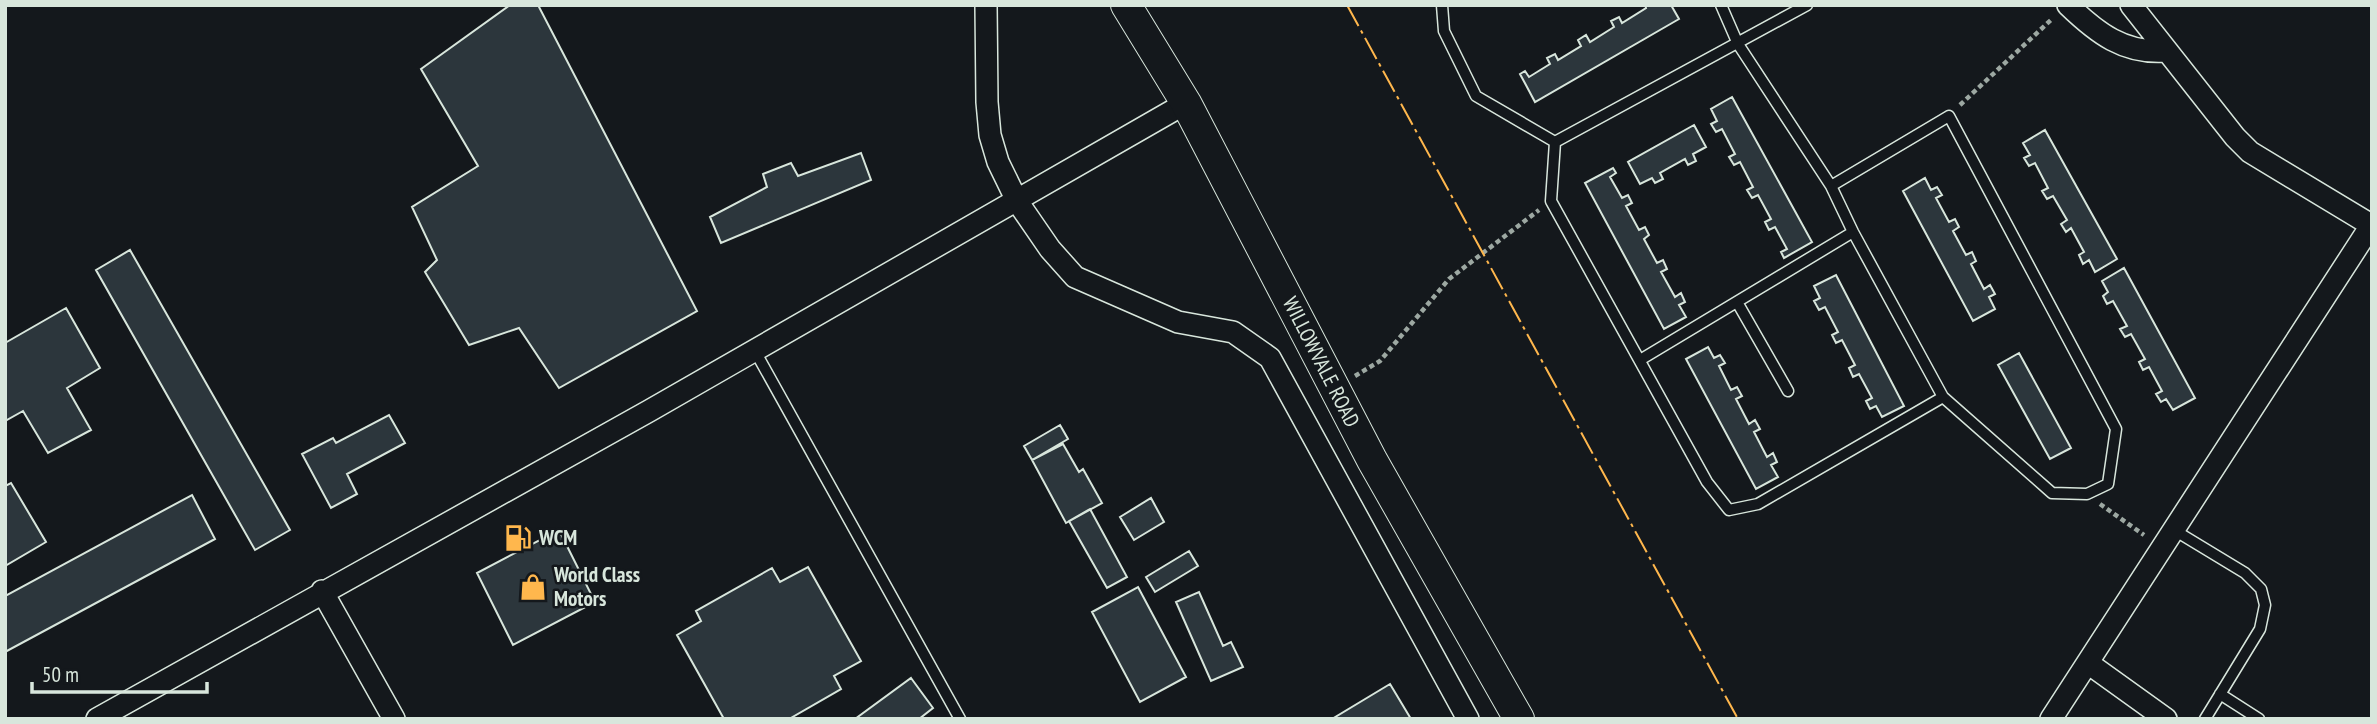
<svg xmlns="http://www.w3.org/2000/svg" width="2377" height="724" font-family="'PT Sans Narrow',sans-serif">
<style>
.building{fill:#2c363c;stroke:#d8e6dc;stroke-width:2}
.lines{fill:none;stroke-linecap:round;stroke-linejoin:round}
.service-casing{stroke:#d8e6dc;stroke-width:13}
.minor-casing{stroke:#d8e6dc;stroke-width:24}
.secondary-casing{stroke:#d8e6dc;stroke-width:32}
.path{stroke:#9da8a2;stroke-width:4.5;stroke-dasharray:5 3.5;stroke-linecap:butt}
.service{stroke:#14181c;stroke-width:10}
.minor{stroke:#14181c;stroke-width:21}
.secondary{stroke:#14181c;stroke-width:30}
.power{stroke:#ffb74d;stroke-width:2;stroke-dasharray:24 5 3.5 5;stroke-linecap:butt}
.labels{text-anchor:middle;stroke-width:5;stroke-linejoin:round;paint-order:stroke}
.street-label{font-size:21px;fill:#d8e6dc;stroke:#14181c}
.poi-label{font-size:21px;font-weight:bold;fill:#d8e6dc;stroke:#14181c;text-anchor:start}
</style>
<rect width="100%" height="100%" fill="#14181c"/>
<!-- building -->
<path class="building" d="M510,5H538L697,311L559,388L519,328L469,345L425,272L437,260L412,207L478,166L421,69Z
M1645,5H1671L1679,19L1535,102L1520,74L1525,71L1529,77L1550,64L1547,58L1555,54L1558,60L1581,46L1578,40L1586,35L1590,42L1614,27L1611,21L1619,17L1622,23L1646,8Z
M1732,97L1812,242L1784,258L1781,252L1787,249L1775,227L1769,230L1765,222L1771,219L1758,195L1752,198L1747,190L1753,187L1740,162L1734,165L1729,157L1735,154L1722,129L1716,132L1711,124L1717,121L1711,109Z
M1694,125L1706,147L1693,154L1696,161L1688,165L1685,159L1660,173L1663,179L1655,183L1652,178L1640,184L1628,162Z
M2045,130L2117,259L2095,272L2089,260L2083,264L2079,255L2084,252L2071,228L2066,232L2061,224L2067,220L2053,196L2047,199L2042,191L2048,188L2035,163L2029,166L2024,158L2030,155L2023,143Z
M861,153L871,180L721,243L710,217L767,187L763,174L791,163L798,176Z
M1613,168L1616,173L1610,177L1622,198L1628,195L1632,203L1626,206L1639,230L1645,227L1649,235L1644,239L1657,263L1663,260L1667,269L1661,272L1675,297L1681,293L1685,302L1679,305L1686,317L1664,329L1585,183Z
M1925,178L1931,190L1937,187L1942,195L1936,198L1949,222L1955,219L1959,227L1953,231L1966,255L1972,252L1976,261L1971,264L1984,289L1990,285L1995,294L1989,297L1995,309L1973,321L1903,191Z
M130,250L290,530L255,550L96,270Z
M2124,268L2195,398L2173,410L2166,399L2161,402L2156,394L2162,391L2149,367L2143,370L2139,362L2145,359L2131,334L2125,337L2120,329L2127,326L2113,301L2107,304L2103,296L2108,292L2102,281Z
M1836,275L1904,406L1882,417L1876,406L1870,409L1866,401L1872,398L1859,374L1853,377L1849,368L1855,365L1842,340L1836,343L1832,335L1838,332L1825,307L1819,310L1814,301L1820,298L1814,286Z
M66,308L100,368L67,388L91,430L48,453L23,411L5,421V343Z
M1708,347L1714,358L1720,355L1725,363L1719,366L1731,390L1737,387L1742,396L1736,399L1749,424L1755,420L1760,429L1754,432L1767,457L1773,453L1777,462L1771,465L1778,477L1756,489L1686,359Z
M2019,353L2071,448L2050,459L1998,365Z
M389,415L405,443L347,474L357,494L331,508L302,454L333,438L336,443Z
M1060,425L1068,439L1032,460L1024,446Z
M1063,444L1079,472L1083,469L1102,503L1066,523L1032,460Z
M11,483L46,542L5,566V486Z
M192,495L215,539L5,652V596Z
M1151,498L1164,522L1134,540L1120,517Z
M1090,509L1127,577L1107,588L1069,521Z
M559,530L595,602L513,645L477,573Z
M1189,551L1198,566L1155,592L1146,577Z
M808,567L861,661L834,676L841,689L789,719H724L677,635L701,621L696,611L772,568L780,582Z
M1138,587L1186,677L1140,702L1092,612Z
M1199,592L1223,646L1231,642L1243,667L1211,681L1176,602Z
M911,678L933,708L919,719H855Z
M1390,684L1411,719H1332Z"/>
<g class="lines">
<defs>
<path id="service" d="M1442,5L1444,31L1476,96L1555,142
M1721,5L1738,44L1831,186L1853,232L1943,397L2052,493L2087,494L2108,484L2116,429L1949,116L1831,186
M1807,5L1555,142L1551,201L1707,482L1729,510L1758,504L1943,397
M1737,302L1788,391
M755,351L960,719
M1640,360L1853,232
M2174,530L2245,573L2261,589L2265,605L2260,629L2205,719
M2220,694L2259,719"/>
<path id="minor" d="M986,5L987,102L990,135L998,162L1017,201L1050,249L1075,277L1178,322L1233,332L1270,358L1468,719
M2068,5C2097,33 2124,54 2166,51
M2131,5L2235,137L2250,152L2371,225
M322,591L394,719
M2088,663L2166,719
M97,719L649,411L1186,103
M2051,719L2372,224"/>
<path id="secondary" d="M1126,5L1186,103L1372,460L1519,719"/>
</defs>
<!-- service casing -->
<use href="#service" class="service-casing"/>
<!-- minor casing -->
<use href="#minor" class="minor-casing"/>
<!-- secondary casing -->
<use href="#secondary" class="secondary-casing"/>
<!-- path -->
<path class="path" d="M1960,105L2053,18
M1355,376L1380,361L1449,279L1539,210
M2100,504L2144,535"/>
<!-- service -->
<use href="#service" class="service"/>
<!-- minor -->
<use href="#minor" class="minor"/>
<!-- secondary -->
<use href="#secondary" class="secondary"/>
<!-- power -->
<path class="power" d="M1347,5L1738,719"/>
</g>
<!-- icons -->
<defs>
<symbol id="fuel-bare" viewBox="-9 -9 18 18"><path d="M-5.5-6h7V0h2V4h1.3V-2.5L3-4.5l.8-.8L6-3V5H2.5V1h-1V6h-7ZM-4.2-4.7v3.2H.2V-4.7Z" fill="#ffb74d" stroke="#14181c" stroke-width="2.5" paint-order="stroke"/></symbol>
<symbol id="shop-bare" viewBox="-9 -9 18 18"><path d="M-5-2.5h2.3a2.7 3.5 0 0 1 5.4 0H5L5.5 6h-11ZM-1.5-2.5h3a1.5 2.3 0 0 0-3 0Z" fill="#ffb74d" stroke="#14181c" stroke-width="2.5" paint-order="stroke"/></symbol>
</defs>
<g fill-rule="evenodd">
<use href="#fuel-bare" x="499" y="519" width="38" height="38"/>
<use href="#shop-bare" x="514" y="568" width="38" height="38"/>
</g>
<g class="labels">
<!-- street labels -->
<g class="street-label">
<text transform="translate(1321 362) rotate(63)" y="7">WILLOWVALE ROAD</text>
</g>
<!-- poi labels -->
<g class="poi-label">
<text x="539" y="545">WCM</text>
<text x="554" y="582">World Class<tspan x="554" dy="24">Motors</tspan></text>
</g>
</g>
<!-- border -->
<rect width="2377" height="724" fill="none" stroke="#d8e6dc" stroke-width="14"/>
<!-- scale -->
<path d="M32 682v10h175v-10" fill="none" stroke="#d8e6dc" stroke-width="3.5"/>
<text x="42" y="682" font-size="21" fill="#d8e6dc" stroke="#14181c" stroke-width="5" paint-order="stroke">50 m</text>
</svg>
